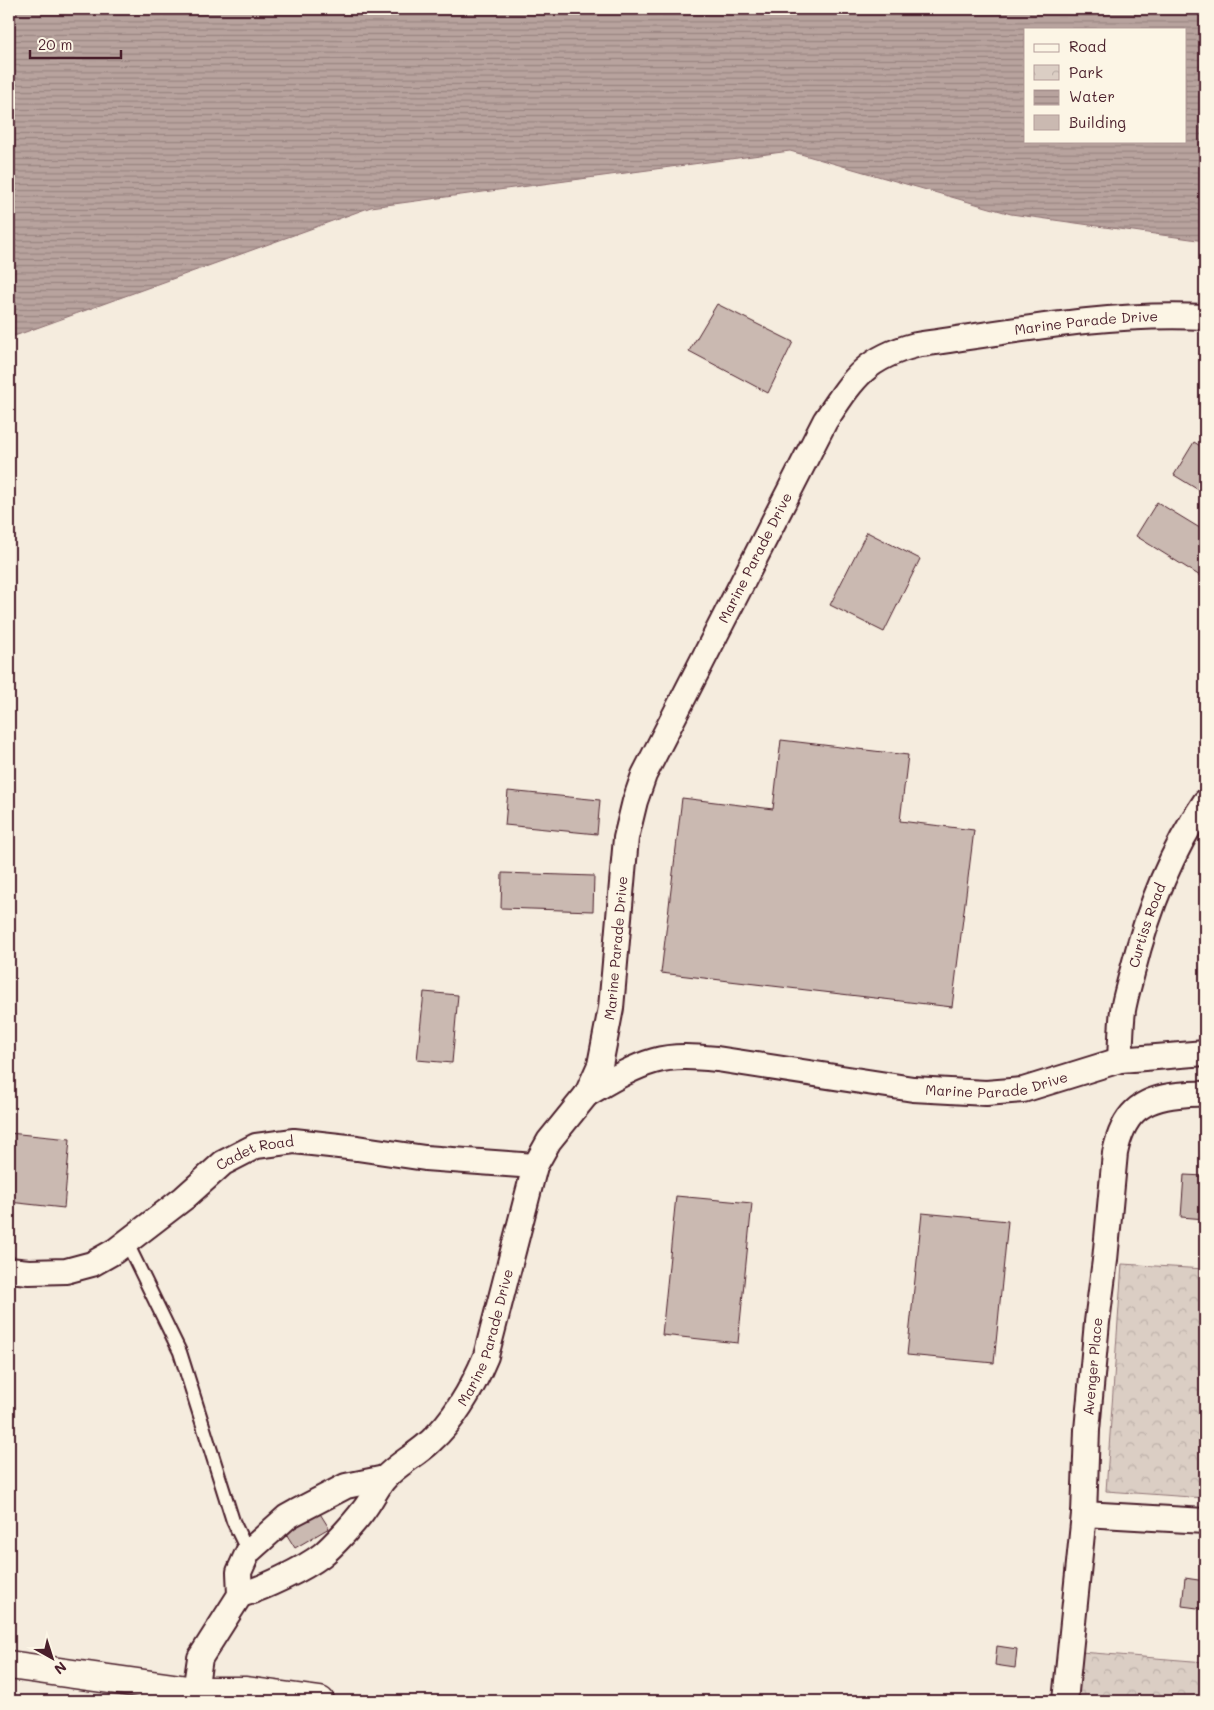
<svg xmlns="http://www.w3.org/2000/svg" width="1214" height="1710" font-family="Mali,sans-serif">
<style>
.park{fill:url(#park-crowns);stroke:#927678}
.water{fill:url(#water-rules);stroke:#8c6e70;fill-rule:evenodd}
.building{fill:#cab9b1;stroke:#4a1f2b}
.lines{fill:none;stroke-linecap:round;stroke-linejoin:round}
.lane-casing{stroke:#4a1f2b;stroke-width:16}
.street-casing{stroke:#4a1f2b;stroke-width:28}
.secondary-casing{stroke:#4a1f2b;stroke-width:31}
.lane{stroke:#fcf5e5;stroke-width:12}
.street{stroke:#fcf5e5;stroke-width:24}
.secondary{stroke:#fcf5e5;stroke-width:28}
.labels{text-anchor:middle;stroke-width:4.5;stroke-linejoin:round;paint-order:stroke}
.street-label{font-size:14px;fill:#4a1f2b;stroke:#fcf5e5}
</style>
<defs>
<pattern id="park-crowns" width="20" height="18" patternUnits="userSpaceOnUse" patternTransform="scale(1.25)"><rect width="20" height="18" fill="#dbcec4"/><path d="M2 6a3 3 0 1 1 6 0M12 15a3 3 0 1 1 6 0" fill="none" stroke="#bdb0a9"/></pattern>
<pattern id="water-rules" width="6" height="5" patternUnits="userSpaceOnUse" patternTransform="scale(1.25)"><rect width="6" height="5" fill="#b8a39e"/><path d="M0 2.5h6" fill="none" stroke="#988481"/></pattern>
</defs>
<rect width="100%" height="100%" fill="#f5ecde"/>
<filter id="ink" filterUnits="userSpaceOnUse"><feTurbulence type="fractalNoise" baseFrequency=".02" numOctaves="2"/><feDisplacementMap in="SourceGraphic" scale="10" xChannelSelector="R" yChannelSelector="G"/><feConvolveMatrix kernelMatrix="1 2 1 2 8 2 1 2 1" color-interpolation-filters="sRGB"/></filter>
<g filter="url(#ink)">
<!-- park -->
<path class="park" d="M1122,1264L1205,1269V1498L1106,1491Z
M1081,1652L1205,1662V1701H1076Z"/>
<!-- water -->
<path class="water" d="M9,9H1205V241L1011,214L790,151L371,207L9,338ZM1025,29H1185V141H1025Z"/>
<!-- building -->
<path class="building" d="M717,304L793,342L768,393L689,351Z
M1194,442L1205,449V494L1174,475Z
M1157,502L1203,530L1205,527V579L1136,536Z
M867,532L920,559L884,632L830,605Z
M781,740L908,755L900,821L974,830L952,1007L661,973L682,798L773,809Z
M508,791L600,800L597,834L505,825Z
M502,873L594,876L593,911L501,908Z
M424,992L458,995L452,1063L417,1060Z
M9,1133L70,1139L64,1208L9,1202Z
M1184,1175L1205,1176V1219L1181,1217Z
M676,1196L752,1203L738,1343L662,1335Z
M922,1213L1008,1221L994,1363L907,1355Z
M319,1512L329,1528L295,1548L285,1532Z
M1185,1578L1205,1581V1609L1182,1606Z
M997,1646L1017,1649L1015,1668L995,1665Z"/>
<g class="lines">
<defs>
<path id="lane" d="M126,1241L180,1352L233,1521L248,1552"/>
<g id="street">
<path id="s1" d="M1120,1060C1121,1043 1121,1026 1123,1010C1125,998 1129,985 1132,973C1147,913 1170,853 1205,802"/>
<path id="s2" d="M587,1094C608,1082 630,1068 654,1061C674,1055 696,1057 717,1059L913,1089L986,1093L1023,1090L1120,1060L1205,1053"/>
<path id="s3" d="M9,1270L29,1272L66,1271L92,1264L115,1251L184,1198L223,1163L256,1146L294,1141L357,1148L425,1158L535,1166"/>
<path d="M1084,1514L1205,1521"/>
<path id="s4" d="M240,1595C262,1589 304,1569 322,1555C333,1546 354,1523 363,1511C371,1501 376,1489 384,1479C397,1464 417,1455 431,1441C456,1418 473,1387 486,1356L535,1166L549,1141L587,1094L600,1065L611,1008L626,838L635,801L644,775L825,421C853,379 865,358 916,345C1012,331 1108,312 1205,317"/>
<path d="M195,1691L200,1658L240,1595L239,1572L248,1552L287,1517L296,1512L346,1486L385,1478"/>
<path id="s5" d="M1065,1701L1084,1514L1087,1430L1097,1322L1105,1260L1115,1153C1123,1115 1139,1099 1178,1095C1187,1094 1196,1093 1205,1094"/>
</g>
<path id="secondary" d="M9,1665L195,1691H246L320,1701"/>
</defs>
<!-- lane casing -->
<use href="#lane" class="lane-casing"/>
<!-- street casing -->
<use href="#street" class="street-casing"/>
<!-- secondary casing -->
<use href="#secondary" class="secondary-casing"/>
<!-- lane -->
<use href="#lane" class="lane"/>
<!-- street -->
<use href="#street" class="street"/>
<!-- secondary -->
<use href="#secondary" class="secondary"/>
</g>
</g>
<g class="labels">
<!-- street labels -->
<g class="street-label">
<text dy="5" stroke="none"><textPath href="#s4" startOffset="1656">Marine Parade Drive</textPath></text>
<text dy="5" stroke="none"><textPath href="#s4" startOffset="1208">Marine Parade Drive</textPath></text>
<text dy="5" stroke="none"><textPath href="#s1" startOffset="138">Curtiss Road</textPath></text>
<text dy="5" stroke="none"><textPath href="#s4" startOffset="788">Marine Parade Drive</textPath></text>
<text dy="5" stroke="none"><textPath href="#s2" startOffset="421">Marine Parade Drive</textPath></text>
<text dy="5" stroke="none"><textPath href="#s3" startOffset="284">Cadet Road</textPath></text>
<text dy="5" stroke="none"><textPath href="#s4" startOffset="370">Marine Parade Drive</textPath></text>
<text dy="5" stroke="none"><textPath href="#s5" startOffset="336">Avenger Place</textPath></text>
</g>
</g>
<!-- margin -->
<rect width="1214" height="1710" fill="none" stroke="#fcf5e5" stroke-width="30"/>
<rect x="15" y="15" width="1184" height="1680" fill="none" stroke="#4a1f2b" stroke-width="2" filter="url(#ink)"/>
<!-- legend -->
<rect x="1024" y="28" width="162" height="115" fill="#fcf5e5" stroke="#b59f9b"/>
<rect x="1034" y="44" width="25" height="8" fill="#fcf5e5" stroke="#b59f9b"/>
<text x="1069" y="52" font-size="15" fill="#4a1f2b">Road</text>
<rect x="1034" y="65" width="25" height="15" fill="url(#park-crowns)" stroke="#b59f9b"/>
<text x="1069" y="78" font-size="15" fill="#4a1f2b">Park</text>
<rect x="1034" y="90" width="25" height="15" fill="url(#water-rules)" stroke="#b59f9b"/>
<text x="1069" y="102" font-size="15" fill="#4a1f2b">Water</text>
<rect x="1034" y="115" width="25" height="15" fill="#cab9b1" stroke="#b59f9b"/>
<text x="1069" y="128" font-size="15" fill="#4a1f2b">Building</text>
<!-- north arrow -->
<g transform="translate(52 1658) rotate(141)" stroke="#fcf5e5" stroke-width="4" paint-order="stroke">
<path d="M0-4L9 19L0 12L-9 19Z" fill="#4a1f2b"/>
<text y="-8" font-size="14" font-weight="bold" text-anchor="middle" fill="#4a1f2b">N</text>
</g>
<!-- scale -->
<path d="M30 50v8h91v-8" fill="none" stroke="#4a1f2b" stroke-width="2.5"/>
<text x="38" y="50" font-size="15" fill="#4a1f2b" stroke="#fcf5e5" stroke-width="4" paint-order="stroke">20 m</text>
</svg>
